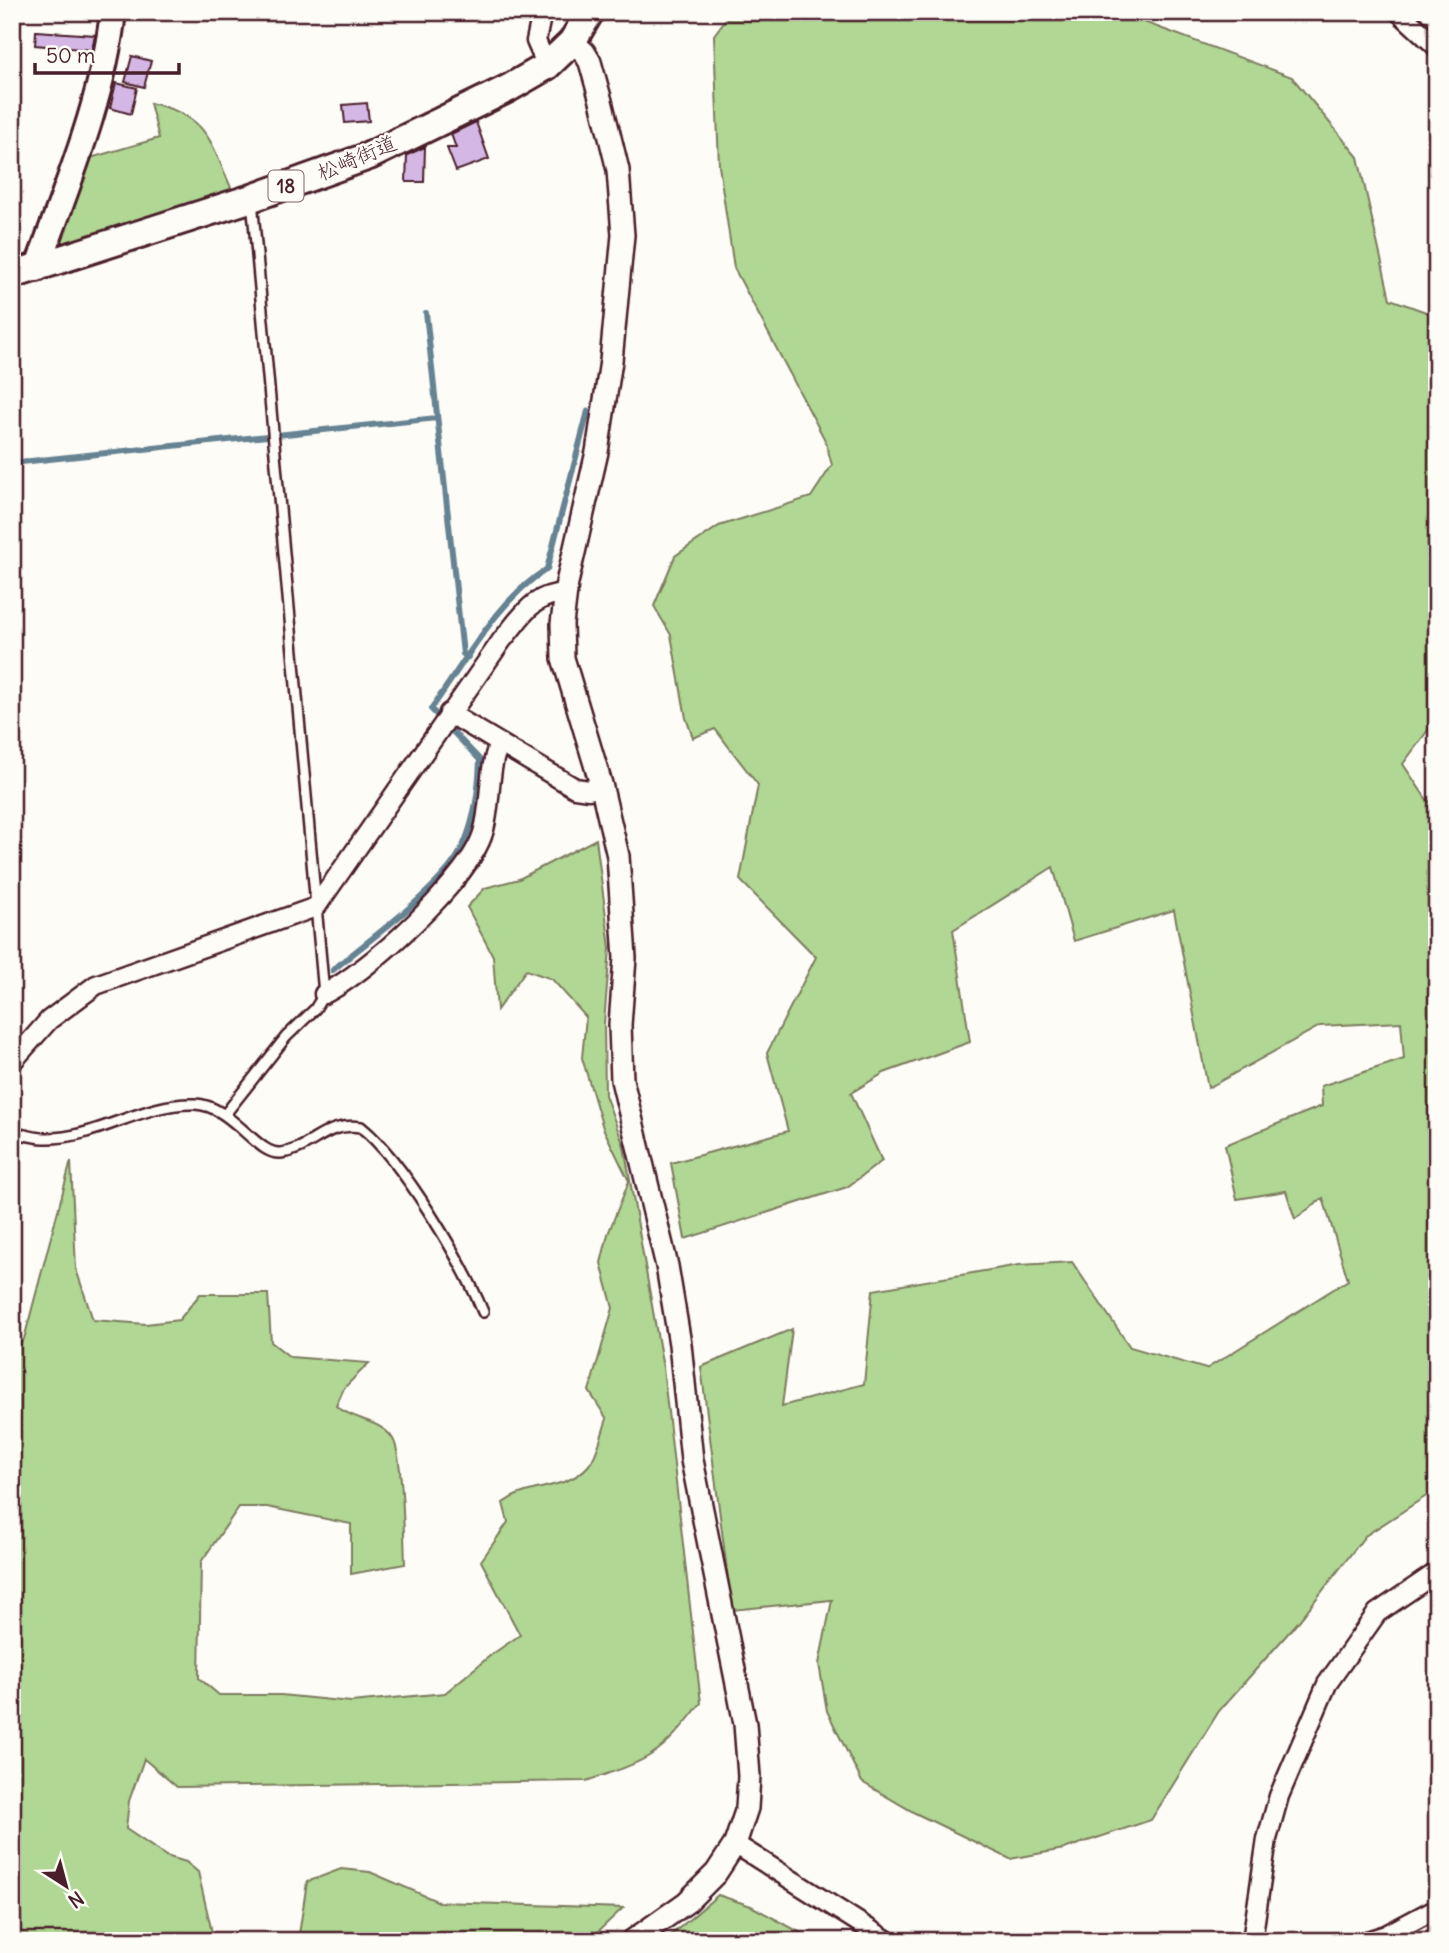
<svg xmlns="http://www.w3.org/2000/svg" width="1449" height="1953" font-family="Delius,'Klee One',sans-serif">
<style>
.green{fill:#b0d793;stroke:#7d7b5f;stroke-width:2}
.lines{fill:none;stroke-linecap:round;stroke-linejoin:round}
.stream{stroke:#668393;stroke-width:6}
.building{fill:#d4b7e4;stroke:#4a1f2b;stroke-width:2}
.service-casing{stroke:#4a1f2b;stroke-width:14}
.minor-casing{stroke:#4a1f2b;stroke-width:23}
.tertiary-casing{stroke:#4a1f2b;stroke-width:26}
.secondary-casing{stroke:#4a1f2b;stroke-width:30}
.primary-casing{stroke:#4a1f2b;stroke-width:32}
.service{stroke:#fdfcf7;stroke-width:9}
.minor{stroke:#fdfcf7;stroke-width:18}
.tertiary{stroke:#fdfcf7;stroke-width:21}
.secondary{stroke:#fdfcf7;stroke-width:24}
.primary{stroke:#fdfcf7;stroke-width:26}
.labels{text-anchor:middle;stroke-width:5;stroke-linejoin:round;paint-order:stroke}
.shield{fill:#fdfcf7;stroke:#806168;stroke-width:2}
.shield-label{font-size:19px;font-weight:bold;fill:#4a1f2b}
.street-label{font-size:21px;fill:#4a1f2b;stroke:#fdfcf7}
</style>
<rect width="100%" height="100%" fill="#fdfcf7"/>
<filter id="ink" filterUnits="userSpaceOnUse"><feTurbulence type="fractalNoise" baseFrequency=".0143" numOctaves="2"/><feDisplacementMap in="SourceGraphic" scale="14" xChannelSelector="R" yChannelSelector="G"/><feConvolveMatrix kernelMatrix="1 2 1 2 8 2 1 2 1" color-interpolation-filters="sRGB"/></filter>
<g filter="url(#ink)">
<!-- green -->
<path class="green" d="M731,12H1117L1292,77L1358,157L1390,299L1437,316V718L1403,764L1427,800L1437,807V1489L1365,1536L1299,1621L1219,1711L1151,1820L1064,1849L1010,1859L915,1813L862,1782L827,1711L819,1664L832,1600L732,1610L701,1367L792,1329L782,1406L864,1384L873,1290L1019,1265L1072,1262L1130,1347L1206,1369L1348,1280L1323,1198L1295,1219L1286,1191L1237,1199L1225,1145L1322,1106L1321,1086L1404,1059L1401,1022L1320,1026L1208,1088L1174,910L1074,941L1053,867L953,930L970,1042L884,1073L851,1093L882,1161L847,1187L685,1239L671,1163L788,1131L767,1053L816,957L740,880L758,785L715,729L693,738L686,718L671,635L654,606L675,556L719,526L811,497L832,465L825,440L734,268L719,166L714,35Z
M150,103C210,116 210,142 233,192L66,249L58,237L90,158L159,138Z
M596,839L610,948L604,1024L605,1095L624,1146L663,1368L701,1703C660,1756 650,1760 586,1781L177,1787L144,1759L129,1801L126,1829L166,1856L186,1862L198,1872L214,1941H12V1353L24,1339L71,1161L76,1269L93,1320L146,1324L179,1320L200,1294H268L271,1342L290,1357L369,1363L344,1388L336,1406C352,1420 382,1420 393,1439C403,1456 404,1539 405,1564L351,1574V1524L267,1507H239L201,1562L199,1678L219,1695H281L351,1702L445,1693L491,1655L520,1635L481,1561L508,1522L503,1503C529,1483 566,1492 589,1465C598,1454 602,1432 607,1419L589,1391L613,1308L601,1263L608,1234L629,1181L603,1128L582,1058L586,1017L552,979L526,970L497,1010L493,956L467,907L485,888L519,879Z
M341,1869L370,1872L439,1902L623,1908L588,1941H298L307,1882Z
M718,1895L751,1906L816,1941H664Z"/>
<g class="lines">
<!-- stream -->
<path class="stream" d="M426,313L463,654L468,657
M12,463L437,418
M333,970C366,942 439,890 459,854C474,827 479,791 480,760L431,709C465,662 498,599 547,569L588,411"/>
</g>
<!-- building -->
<path class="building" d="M36,31L95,35L92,50L35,45Z
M132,56L151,61L144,87L125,82Z
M116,83L137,88L131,114L110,108Z
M367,103L369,121L345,123L343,105Z
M476,122L489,159L456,171L447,148H456L451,134Z
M425,147L424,182H406L407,155Z"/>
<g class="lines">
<defs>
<path id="service" d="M226,1113L286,1037L315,1009L324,994L252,200
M12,1132C22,1134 34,1138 44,1138C96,1140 142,1102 195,1104C232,1105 257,1156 281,1153C311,1150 325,1121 361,1127C403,1161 462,1261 483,1312"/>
<path id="minor" d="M542,12L536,41L547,66
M1399,12L1437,47
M449,713L575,788L589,790L601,784
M324,994C368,972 469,880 483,833C492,805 487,771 499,744
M12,1062L49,1020L96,985L316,907L502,640C523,616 531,595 565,593
M735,1844L888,1941
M1252,1941L1267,1839L1279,1796L1327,1684L1377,1613L1437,1572
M1367,1941L1386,1935L1437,1908"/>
<path id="tertiary" d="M572,42L584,52L590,62L601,101L618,170L623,235L611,361L597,452L567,583L562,624L563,658L601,784L618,856L625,958L620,1025L622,1080L667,1266L680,1344L692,1460L745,1724L749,1776L747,1808L735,1844L716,1873L687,1902L632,1941"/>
<path id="secondary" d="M37,269C67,185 103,101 113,12"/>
<path id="primary" d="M12,275L252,198L369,156L509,88L547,66L572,42L590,12"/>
</defs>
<!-- service casing -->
<use href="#service" class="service-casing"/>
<!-- minor casing -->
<use href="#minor" class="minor-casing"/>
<!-- tertiary casing -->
<use href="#tertiary" class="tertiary-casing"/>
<!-- secondary casing -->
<use href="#secondary" class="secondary-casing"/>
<!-- primary casing -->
<use href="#primary" class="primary-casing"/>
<!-- service -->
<use href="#service" class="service"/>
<!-- minor -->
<use href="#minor" class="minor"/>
<!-- tertiary -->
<use href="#tertiary" class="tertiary"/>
<!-- secondary -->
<use href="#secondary" class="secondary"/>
<!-- primary -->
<use href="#primary" class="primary"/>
</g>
</g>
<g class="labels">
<!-- shield labels -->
<rect class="shield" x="268.5" y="170.5" width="35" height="31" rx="5"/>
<g class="shield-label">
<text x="286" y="193">18</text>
</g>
<!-- street labels -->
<g class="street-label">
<text transform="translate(357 158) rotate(-23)" y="7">松崎街道</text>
</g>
</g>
<!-- margin -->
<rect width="1449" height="1953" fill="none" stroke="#fdfcf7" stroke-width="42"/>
<rect x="21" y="21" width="1407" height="1911" fill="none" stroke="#4a1f2b" stroke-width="2.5" filter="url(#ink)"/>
<!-- north arrow -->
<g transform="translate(66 1886) rotate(144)" stroke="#fdfcf7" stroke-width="5" paint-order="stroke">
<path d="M0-5L12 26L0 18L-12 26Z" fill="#4a1f2b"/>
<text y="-10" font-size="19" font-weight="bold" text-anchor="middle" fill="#4a1f2b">N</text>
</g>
<!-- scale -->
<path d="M35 63v10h144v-10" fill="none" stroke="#4a1f2b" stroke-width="3.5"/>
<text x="46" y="63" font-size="21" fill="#4a1f2b" stroke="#fdfcf7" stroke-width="5" paint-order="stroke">50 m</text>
</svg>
